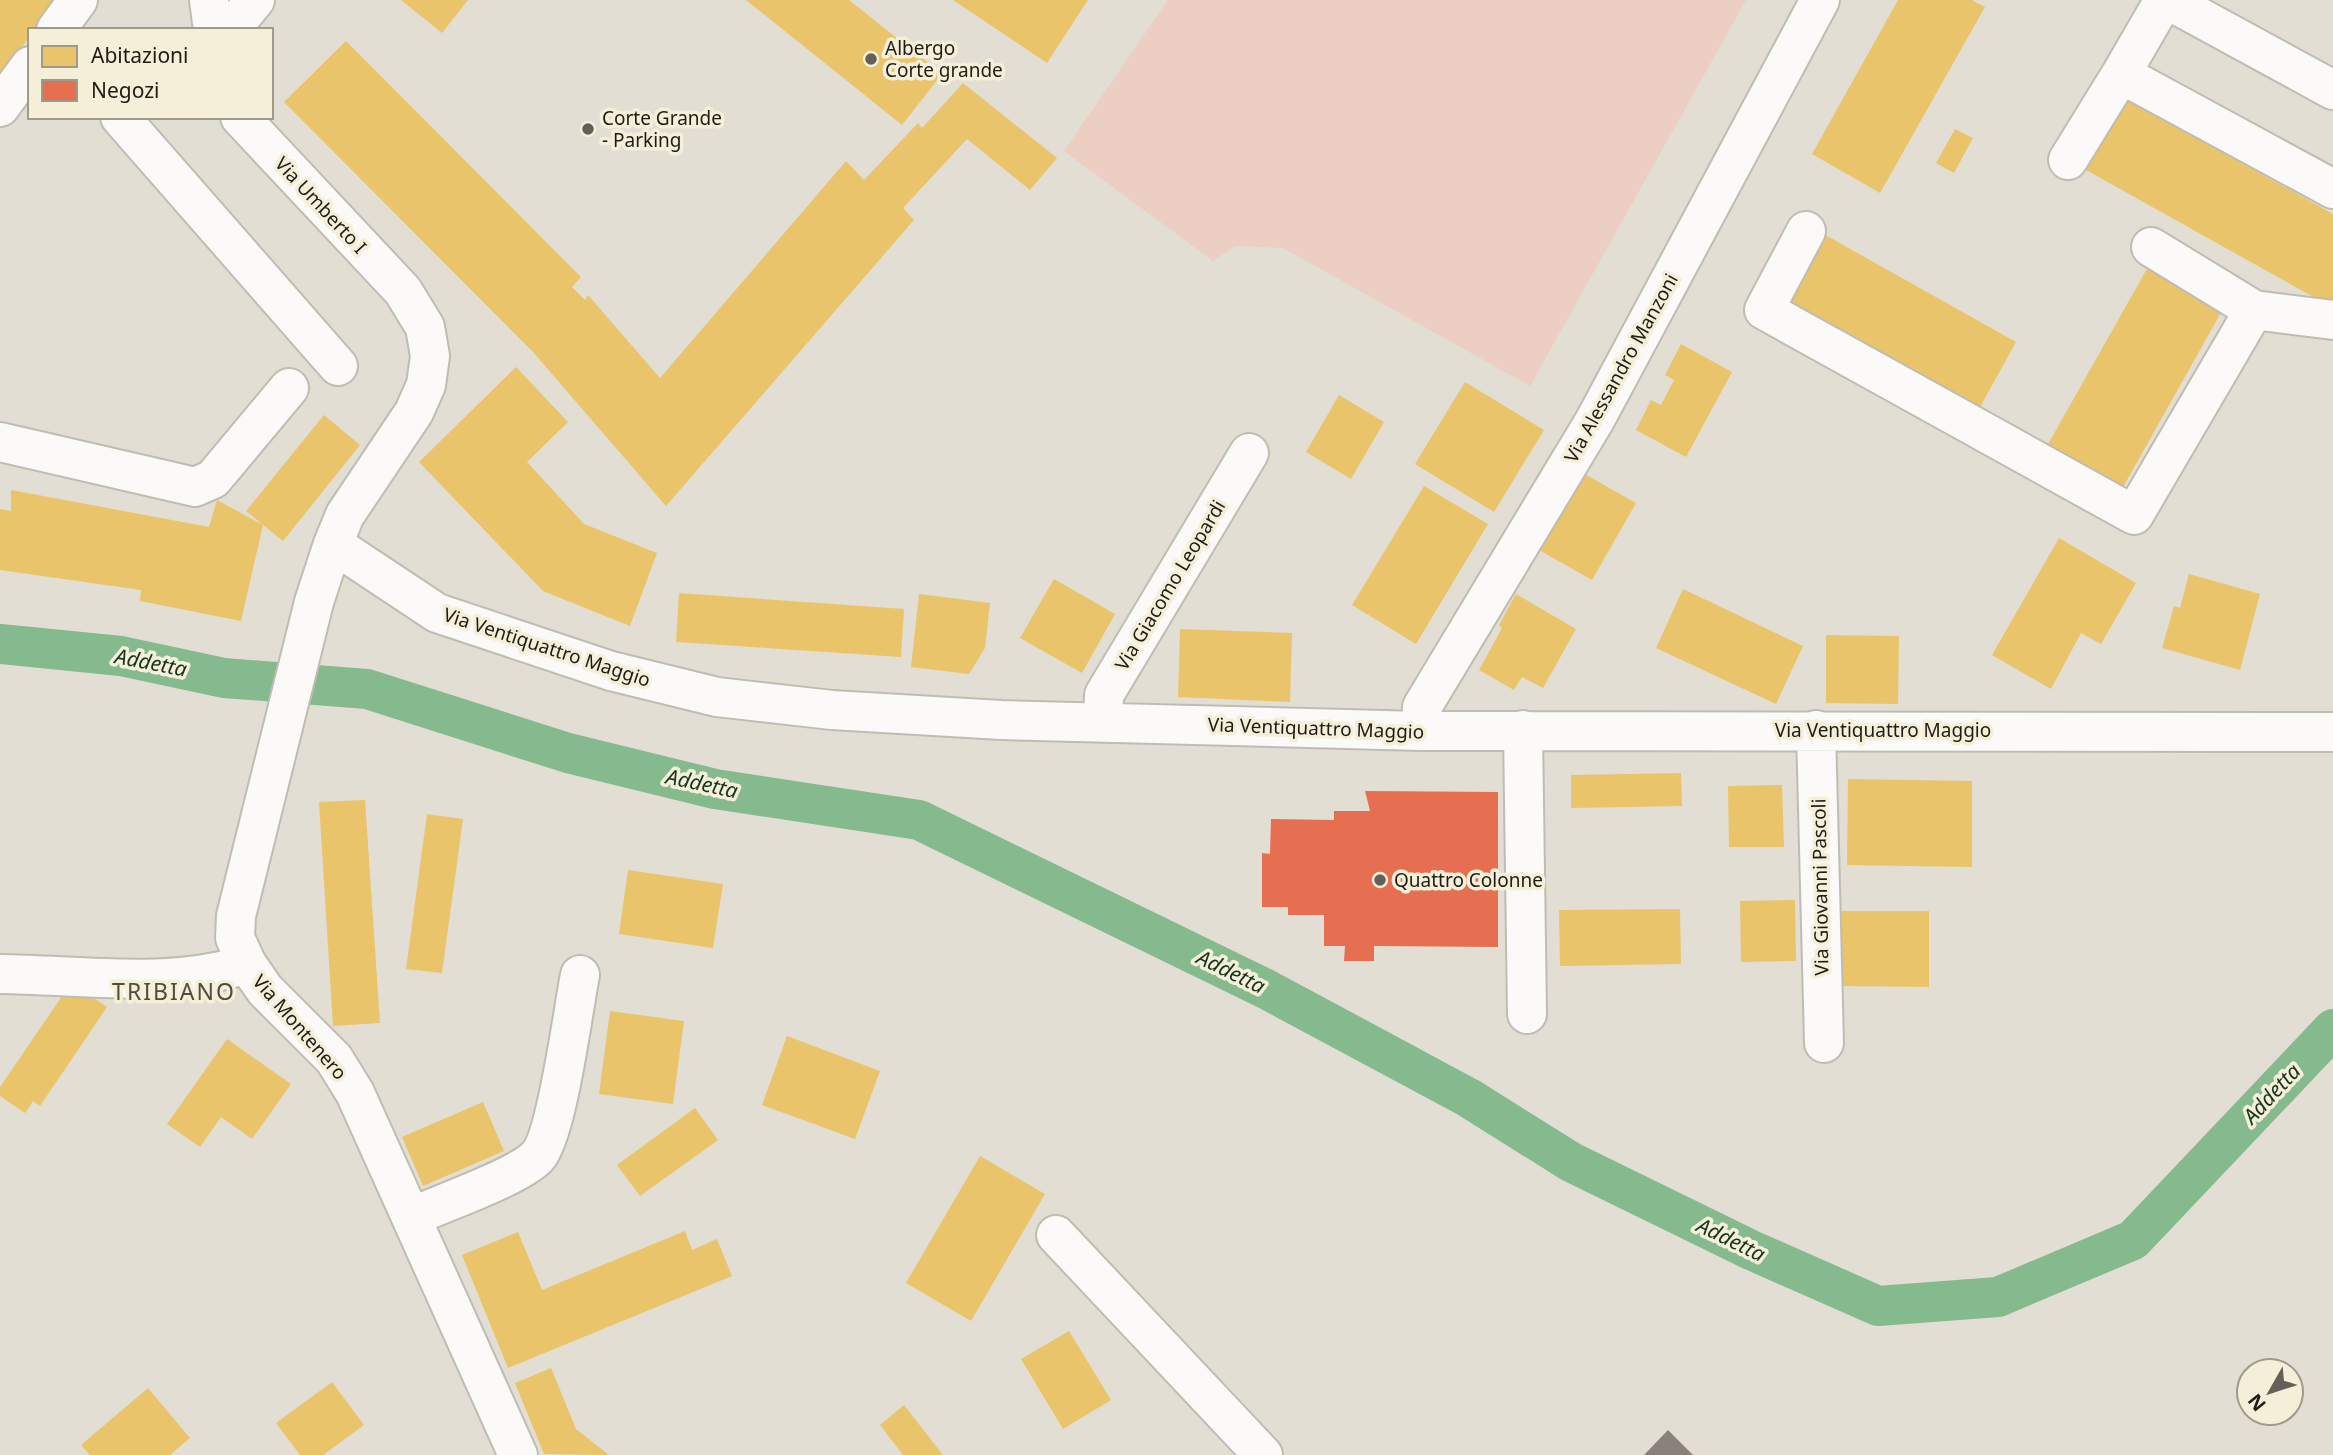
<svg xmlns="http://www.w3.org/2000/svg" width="2333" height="1455" font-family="'Noto Sans',sans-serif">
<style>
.green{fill:#eccec2}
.homes{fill:#e9c46a}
.shops{fill:#e76f51}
.industry{fill:#8a817c}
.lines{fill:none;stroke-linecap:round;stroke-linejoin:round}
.canal{stroke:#85b98e;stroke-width:40}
.minor-casing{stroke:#bfbcb3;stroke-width:42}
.minor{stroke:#fbfaf8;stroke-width:38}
.poi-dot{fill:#636058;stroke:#f5efda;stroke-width:2.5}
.labels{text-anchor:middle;stroke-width:7;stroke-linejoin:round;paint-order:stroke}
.poi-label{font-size:19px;fill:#1e1c15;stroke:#f5efda;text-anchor:start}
.street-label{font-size:19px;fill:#1e1c15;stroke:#f5efda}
.water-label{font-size:21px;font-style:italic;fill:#15361e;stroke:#f5efda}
.quarter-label{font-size:23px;letter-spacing:2px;fill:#514c3b;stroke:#f5efda}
</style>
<rect width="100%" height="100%" fill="#e2ded3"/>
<!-- green -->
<path class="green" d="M1168,0H1746L1530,386L1283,248L1235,246L1213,261L1064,151Z"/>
<!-- homes -->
<path class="homes" d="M0,0H56L34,30H30V36L0,77Z
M401,0H468L442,33Z
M746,0H849L942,74L902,125Z
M953,0H1088L1047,63Z
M1898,0H1972L1985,7L1880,193L1812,154Z
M346,41L581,277L572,287L585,300L588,295L660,378L846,161L864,180L918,123L922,128L963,83L1057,158L1030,190L967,139L903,208L914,220L666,506L533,352L284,102Z
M2118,94L2333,214V308L2079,166Z
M1955,129L1973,138L1954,173L1936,163Z
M1820,232L2016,342L1974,418L1778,307Z
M2148,267L2223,309L2122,489L2047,446Z
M1681,344L1732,372L1686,457L1636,430L1651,400L1661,405L1674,380L1665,375Z
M516,367L568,422L527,462L584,524L657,553L630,626L543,591L419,462Z
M1465,382L1544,430L1494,512L1415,464Z
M1339,395L1384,422L1351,479L1306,452Z
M324,415L360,445L283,541L246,511Z
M1581,472L1636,503L1592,580L1537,549Z
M1424,486L1488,524L1416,644L1352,605Z
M11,490L209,527L217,500L263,525L241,621L140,601L141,590L0,570V509L11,511Z
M2059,538L2136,583L2101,644L2081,633L2051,689L1992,655Z
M2189,574L2260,594L2240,670L2162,648L2174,606L2180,608Z
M1054,579L1115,614L1082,673L1020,638Z
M1683,589L1803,646L1776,704L1656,648Z
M679,593L904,609L901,657L676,642Z
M919,594L990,603L985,648L969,674L911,667Z
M1516,594L1576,629L1543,688L1522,677L1514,690L1479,670L1502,628L1499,625Z
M1180,629L1292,633L1290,702L1178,697Z
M1826,635L1899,636L1898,704L1826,703Z
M1681,773L1682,806L1571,808V775Z
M1848,779L1972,781V867L1847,865Z
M1782,785L1784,847H1729L1728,786Z
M365,800L380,1023L333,1026L319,802Z
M427,814L463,819L442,973L406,969Z
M628,870L723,884L713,948L619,934Z
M1795,900L1796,961L1741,962L1740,901Z
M1680,909L1681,964L1560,966L1559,910Z
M1838,911H1929V987L1838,986Z
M71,983L107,1007L40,1106L33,1101L25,1113L0,1096V1087Z
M610,1011L684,1021L673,1104L599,1094Z
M787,1036L880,1071L855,1139L762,1105Z
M227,1039L291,1084L252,1139L221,1117L200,1147L167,1124Z
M483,1102L504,1151L423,1186L402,1137Z
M695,1108L718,1140L640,1196L617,1165Z
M980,1156L1045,1194L971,1321L906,1283Z
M685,1231L692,1250L717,1239L732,1276L508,1368L462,1255L518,1232L542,1290Z
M1069,1331L1111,1400L1063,1429L1021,1359Z
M551,1368L576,1429L609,1455L544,1454L515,1383Z
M332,1382L364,1425L323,1455H300L276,1423Z
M148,1388L190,1438L170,1455H90L81,1445Z
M904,1405L943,1455H903L880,1425Z"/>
<!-- shops -->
<path class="shops" d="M1365,791L1498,792V947L1374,946V961H1344L1345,946H1324V915H1288V907H1262V853L1270,854L1271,819L1334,820V811H1370Z"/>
<!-- industry -->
<path class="industry" d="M1668,1430L1693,1455H1644Z"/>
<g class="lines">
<!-- canal -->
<path class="canal" d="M0,644L121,656L224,678L367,689L568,753L715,789L919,820L1266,989L1469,1098L1571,1162L1751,1250L1878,1306L1998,1297L2133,1240L2333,1029"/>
<defs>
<path id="minor" d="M209,0L213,30
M2164,0L2121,74L2333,189
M2168,0L2333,90
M56,30L78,0
M230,30L255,0
M0,107L30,66
M120,117L338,366
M240,117L403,291L425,327L430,356L426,385L414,412L345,515L333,544L314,602L236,916L235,938L247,964L265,990L334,1059L355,1093L518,1455
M2068,160L2121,74
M1806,231L1764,310L2134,515L2254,310L2151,247
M2254,310L2333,320
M0,442L195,487L213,479L289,388
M333,544L437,613L611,671L717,697L832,710L1001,720L1421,731L2333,732
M1103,722L1104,695L1249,453
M1523,730L1527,1014
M1816,730L1824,1043
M1421,731L1422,707L1595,420L1820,0
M0,974C81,975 169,989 247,964
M411,1217C440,1204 518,1177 537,1157C557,1137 573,1010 580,975
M1056,1235L1263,1455"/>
</defs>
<!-- minor casing -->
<use href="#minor" class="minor-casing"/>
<!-- minor -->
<use href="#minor" class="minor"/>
</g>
<!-- markers -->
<g class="poi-dot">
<circle cx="871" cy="59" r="7"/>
<circle cx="588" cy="129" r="7"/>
<circle cx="1380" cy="880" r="7"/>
</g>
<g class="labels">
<!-- poi labels -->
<g class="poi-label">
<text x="885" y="55">Albergo<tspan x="885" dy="22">Corte grande</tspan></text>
<text x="602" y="125">Corte Grande<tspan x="602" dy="22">- Parking</tspan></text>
<text x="1394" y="887">Quattro Colonne</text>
</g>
<!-- street labels -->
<g class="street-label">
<text transform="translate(321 205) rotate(47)" y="7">Via Umberto I</text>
<text transform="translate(1621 368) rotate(-61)" y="7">Via Alessandro Manzoni</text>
<text transform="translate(1170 585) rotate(-59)" y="7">Via Giacomo Leopardi</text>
<text transform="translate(547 647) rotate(18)" y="7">Via Ventiquattro Maggio</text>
<text transform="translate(1316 728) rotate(2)" y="7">Via Ventiquattro Maggio</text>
<text x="1883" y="737">Via Ventiquattro Maggio</text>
<text transform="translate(1820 887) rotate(-91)" y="7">Via Giovanni Pascoli</text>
<text transform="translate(300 1027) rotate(49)" y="7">Via Montenero</text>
</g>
<!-- water labels -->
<g class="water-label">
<text transform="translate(151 663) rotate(11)" y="7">Addetta</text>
<text transform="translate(702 784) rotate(12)" y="7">Addetta</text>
<text transform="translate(1231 972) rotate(26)" y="7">Addetta</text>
<text transform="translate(2272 1094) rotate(-47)" y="7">Addetta</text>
<text transform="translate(1731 1240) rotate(26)" y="7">Addetta</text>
</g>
<!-- quarter labels -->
<g class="quarter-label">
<text x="174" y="1000">TRIBIANO</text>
</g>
</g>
<!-- legend -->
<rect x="28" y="28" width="245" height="91" fill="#f5efda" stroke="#9f9b8b" stroke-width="2"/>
<rect x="42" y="46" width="35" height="21" fill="#e9c46a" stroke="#9f9b8b" stroke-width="2"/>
<text x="91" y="63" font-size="21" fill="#1e1c15">Abitazioni</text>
<rect x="42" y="80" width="35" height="21" fill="#e76f51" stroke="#9f9b8b" stroke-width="2"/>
<text x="91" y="98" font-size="21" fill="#1e1c15">Negozi</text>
<!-- north arrow -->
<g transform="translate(2270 1392) rotate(231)"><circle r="33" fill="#f5efda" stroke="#9f9b8b" stroke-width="2"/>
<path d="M0-5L12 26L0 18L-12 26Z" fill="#636058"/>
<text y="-10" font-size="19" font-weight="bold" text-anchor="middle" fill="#1e1c15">N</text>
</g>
</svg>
